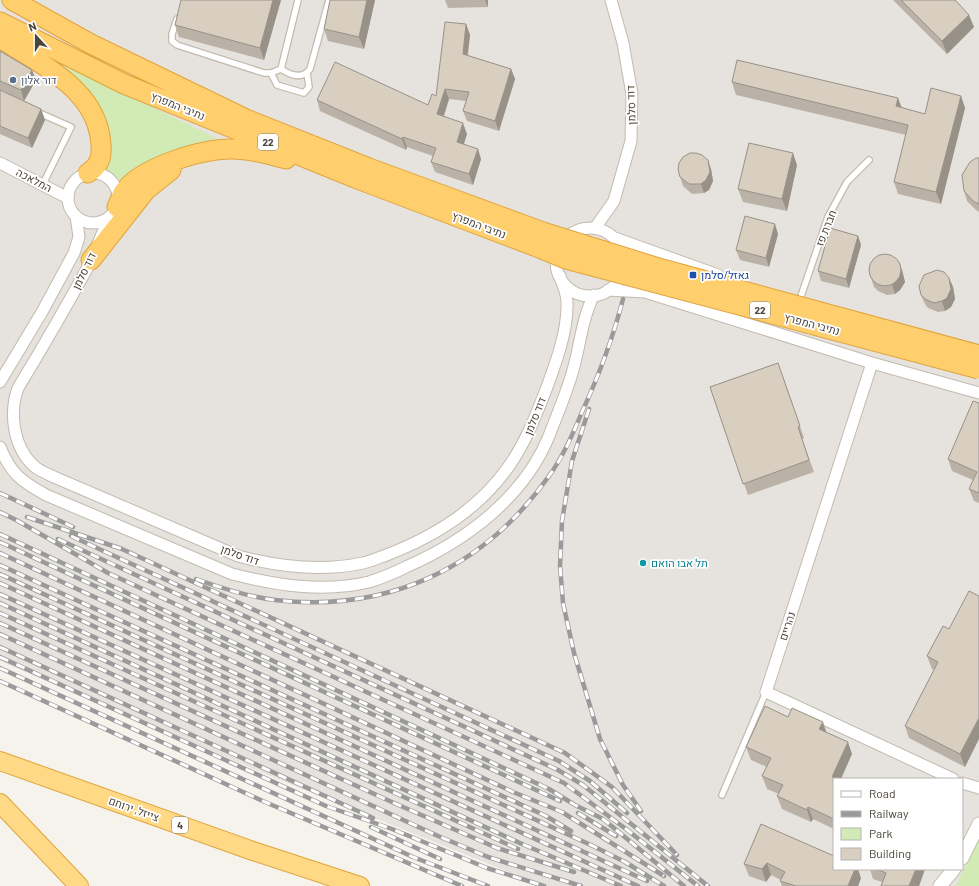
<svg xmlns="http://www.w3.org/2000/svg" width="979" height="886" font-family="Barlow,Heebo,sans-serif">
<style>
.industrial{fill:#e6e2dd;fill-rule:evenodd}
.green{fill:#d2eab5}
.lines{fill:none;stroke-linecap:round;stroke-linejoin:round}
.service-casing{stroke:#c2bbae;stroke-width:8}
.minor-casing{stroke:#c2bbae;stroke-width:13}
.tertiary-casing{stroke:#c2bbae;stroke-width:15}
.trunk-casing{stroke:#e0a43c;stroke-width:20}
.motorway-casing{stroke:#e0a43c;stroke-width:21}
.service{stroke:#fff;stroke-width:5.5}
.minor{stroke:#fff;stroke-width:11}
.tertiary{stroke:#fff;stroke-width:13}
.trunk{stroke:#ffd985;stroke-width:18}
.motorway{stroke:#ffcf6e;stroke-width:19}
.rail-casing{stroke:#9a9a9a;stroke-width:4.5}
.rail{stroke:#fff;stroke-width:3;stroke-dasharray:9;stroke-linecap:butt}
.motorway-bridge-casing{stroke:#e0a43c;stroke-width:21;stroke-linecap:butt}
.motorway-bridge{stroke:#ffcf6e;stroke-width:19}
.wall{fill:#bab2a6}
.shaded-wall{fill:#979187}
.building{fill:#d8cfc1;stroke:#979187}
.service-dot{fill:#5c6f8a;stroke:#fff;stroke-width:1.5}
.transit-dot{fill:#1a4fb4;stroke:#fff;stroke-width:1.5}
.culture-dot{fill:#0f9aa8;stroke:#fff;stroke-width:1.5}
.labels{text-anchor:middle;stroke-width:3.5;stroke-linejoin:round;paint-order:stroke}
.shield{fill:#fff;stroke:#817c74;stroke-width:1}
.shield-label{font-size:10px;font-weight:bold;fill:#4b4439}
.service-label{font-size:11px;fill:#4e5e75;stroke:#fff;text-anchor:start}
.street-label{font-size:11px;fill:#4b4439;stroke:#fff}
.transit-label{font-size:11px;fill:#164399;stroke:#fff;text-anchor:start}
.culture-label{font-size:11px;fill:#0d838f;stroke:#fff;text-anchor:start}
</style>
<rect width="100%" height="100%" fill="#f6f3ec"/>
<!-- industrial -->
<path class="industrial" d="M0,0H979V886H543L263,773L0,661ZM834,779H962V869H834Z"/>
<!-- green -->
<path class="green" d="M41,53L216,138C180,148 155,162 124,183L105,168L108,136Z
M979,838V886H956Z"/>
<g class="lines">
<defs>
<path id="service" d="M298,0L281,69C290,75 302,80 310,69L329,0
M177,19L172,34V41L177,45L264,73H271L281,69
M271,73L277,85L304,93L309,87L307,73
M37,112L71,127L43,184
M799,302L828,217L847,182L869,160
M722,795L766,692"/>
<path id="minor" d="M0,163L68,198
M68 198a25 25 0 1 1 50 0a25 25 0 1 1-50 0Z
M112,215C101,231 98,248 89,265C66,307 43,347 18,388C9,413 13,448 35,467C40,471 48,474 54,477L238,556C279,567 321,572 363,563C372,561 380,557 389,554C435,536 480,508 509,466C526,442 536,415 547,387C556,362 567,333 567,306C568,295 563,286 560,276
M595,228L614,201L631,141L632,94L623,43L611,0
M556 262a34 34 0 1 1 68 0a34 34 0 1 1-68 0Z
M615,238L718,275
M608,290L645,292L872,363L979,393
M872,363L766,692L953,779
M0,382L42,312L74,253L79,237L76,216
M0,447C11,474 21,481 46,495L232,574C276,585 323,593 369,582C382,578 396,572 408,566C467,540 524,497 549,436C557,415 567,392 573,370C580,346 582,318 594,295
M962,783L979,788"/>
<path id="tertiary" d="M962,858L979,824
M940,886L954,869"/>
<path id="trunk" d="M0,761L253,851L360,886
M0,803L79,886"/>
<path id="motorway" d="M12,0L91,44L246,119L369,168L543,232
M0,22L124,84L355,178L542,249
M0,38C41,65 98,89 101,145C102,158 99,166 88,173
M117,207C119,203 121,197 123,193C140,167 202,149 231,149C249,149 269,154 286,159
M91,260L146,190L171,170"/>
</defs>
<!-- service casing -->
<use href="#service" class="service-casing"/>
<!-- minor casing -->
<use href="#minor" class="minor-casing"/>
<!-- tertiary casing -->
<use href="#tertiary" class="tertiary-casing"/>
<!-- trunk casing -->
<use href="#trunk" class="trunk-casing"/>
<!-- motorway casing -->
<use href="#motorway" class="motorway-casing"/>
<!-- service -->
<use href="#service" class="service"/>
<!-- minor -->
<use href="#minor" class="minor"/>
<!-- tertiary -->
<use href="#tertiary" class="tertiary"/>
<!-- trunk -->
<use href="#trunk" class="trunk"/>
<!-- motorway -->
<use href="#motorway" class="motorway"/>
<defs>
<path id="rail" d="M589,409L572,461L562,521L560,566L563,603L574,653L600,739L623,785L641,811
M0,493L73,527
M0,512L18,521L108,573L564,783L626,829L698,886
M27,517L122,549L565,753L612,787L677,855
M0,534L549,789L575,805L603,819L684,886
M71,536L559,761L590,781L627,813
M58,539L558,770L583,785L708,886
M0,542L560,801
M0,553L513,792L562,812L664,876
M0,565L546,816L571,831
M0,574L593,846L625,862L664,886
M196,579C221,588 249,597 275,600C388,613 484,568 549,476C563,457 573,434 582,412C599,375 613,338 623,299
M0,583L647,881
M0,594L638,886
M0,603L522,844L621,886
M0,613L518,849
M0,623L394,803L497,848L574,872
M0,634L438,836L488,857L581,886
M0,647L373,818
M0,657L326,806L392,829L487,868L544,886
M0,668L413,857L488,886
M0,681L265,802L462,886
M578,813L616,836
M371,827L440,859"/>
</defs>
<!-- rail casing -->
<use href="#rail" class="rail-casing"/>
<!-- rail -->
<use href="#rail" class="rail"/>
<defs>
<path id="motorway-bridge" d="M543,232L662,269L979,355
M542,249L566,259L979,369"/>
</defs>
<!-- motorway-bridge casing -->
<use href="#motorway-bridge" class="motorway-bridge-casing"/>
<!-- motorway-bridge -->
<use href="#motorway-bridge" class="motorway-bridge"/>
</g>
<!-- wall -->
<path class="wall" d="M281,0L264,60L179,37L175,25Z
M330,0H375L364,49L328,41L324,29Z
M445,0H488V7L448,8Z
M893,0H955L974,27L947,54Z
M466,24L470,35L468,56L511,69L515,79L499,131L467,121L463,111L466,101L449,99L444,116L467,134L464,144L481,159L473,185L435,172L431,162L433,156L407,147L406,150L320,111L317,100L428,105L436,96Z
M0,51L36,80L24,101L1,90H0Z
M732,82L902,108L925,114L961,96L965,108L941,204L898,194L894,182L906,135L736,95Z
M0,90L41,109L45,120L32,148L0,134Z
M979,158V212L976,210L967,201L964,191Z
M797,165L787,211L743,202L738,189Z
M711,169L713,181L709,190L704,193L692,194L683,186L680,177Z
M778,234L769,267L740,260L736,250Z
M858,236L861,245L849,288L821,281L818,271Z
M902,270L905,282L900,290L895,294L887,295L878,291L874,287L871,278Z
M949,278L953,287L955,299L951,307L945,311L938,312L928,308L925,304L921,295Z
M778,363L804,438L802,439L814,472L748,495L710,387Z
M979,403V503L974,501L969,489L973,480L952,471L948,459Z
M943,626L965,767L909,738L905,726L934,670L932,669L927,656Z
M788,717L826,732L852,754L834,779V829L813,819L811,822L782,809L777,796L779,794L767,789L762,776L767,767L751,760L746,747Z
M761,824L861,878L858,886H782L780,881L781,880L771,875L766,882L749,876L744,864Z
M870,869H925L919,886H881L882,882L873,879Z"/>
<!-- shaded-wall -->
<path class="shaded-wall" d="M273,0H281L264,60L260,48Z
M367,0H375L364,49L359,37Z
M485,0H488V7Z
M969,15L974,27L947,54L942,41Z
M466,24L470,35L466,65L463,54Z
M511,69L515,79L499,131L495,121Z
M32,70L36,80L24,101L21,90Z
M445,89L449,99L441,124L437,114Z
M961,96L965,108L941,204L936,192Z
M898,98L903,111L896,106Z
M41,109L45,120L32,148L28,138Z
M463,123L467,134L461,152L457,142Z
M403,137L407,147L406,150L402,139Z
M478,149L481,159L473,185L469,174Z
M793,153L797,165L787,211L782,199Z
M708,160L711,169L713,181L709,190L704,193L701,184Z
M775,224L778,234L769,267L766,258Z
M858,236L861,245L849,288L846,279Z
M899,261L902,270L905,282L900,290L895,294L892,284Z
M949,278L953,287L955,299L951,307L945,311L942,301Z
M979,718V739L965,767L960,754Z
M823,722L827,734L819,729Z
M848,742L852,754L841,779H834L832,777Z
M808,807L813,819L811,822L807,810Z
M767,863L771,875L766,882L762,869Z
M855,869H858L861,878L858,886H848Z
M916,869H925L919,886H909Z"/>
<!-- building -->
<path class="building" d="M181,0H273L260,48L175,25Z
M330,0H367L359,37L324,29Z
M901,0H955L969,15L942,41Z
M445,22L466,24L463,54L511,69L495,121L463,111L469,92L445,89L437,114L463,123L457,142L478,149L469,174L431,162L436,148L403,137L402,139L317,100L335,62L428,105L432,94L436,96Z
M0,51L32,70L21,90L0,81Z
M737,60L898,98L896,106L925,114L931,88L961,96L936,192L894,182L908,125L732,82Z
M0,90L41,109L28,138L0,126Z
M749,143L793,153L782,199L738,189Z
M690,153H696L702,155L708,160L710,172L706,180L701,184H689L680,177L678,169L679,163L683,157Z
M976,158H979V204L973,201L964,191L962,175L970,162Z
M745,216L775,224L766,258L736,250Z
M830,228L858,236L846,279L818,271Z
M869 270a16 16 0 1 1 32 0a16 16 0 1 1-32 0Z
M937,270L944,272L949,278L951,289L947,298L942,301L934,303L925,299L921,295L919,286L924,275Z
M778,363L800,426L798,427L809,460L743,484L710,387Z
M973,401L979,403V493L969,489L977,472L948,459Z
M969,591L979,596V718L960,754L905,726L938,662L927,656L943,626L949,629Z
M765,706L788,717L792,708L823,722L819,729L848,742L832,777L836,779H834V819L808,807L807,810L777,796L783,785L762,776L771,758L746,747Z
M761,824L834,856V869H855L848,886H796L780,881L785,872L767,863L762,869L744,864Z
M876,869H916L909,886H881L886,873Z"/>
<!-- markers -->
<circle class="service-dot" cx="13" cy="80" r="4"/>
<rect class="transit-dot" x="689" y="271" width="8" height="8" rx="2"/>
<circle class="culture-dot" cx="643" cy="563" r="4"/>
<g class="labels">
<!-- shield labels -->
<g class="shield">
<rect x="258" y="134" width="20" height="16" rx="3"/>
<rect x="750" y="302" width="20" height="16" rx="3"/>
<rect x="172" y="817" width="16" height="16" rx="3"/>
</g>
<g class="shield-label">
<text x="268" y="146">22</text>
<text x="760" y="314">22</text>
<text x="180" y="829">4</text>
</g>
<!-- service labels -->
<g class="service-label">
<text x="21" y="84">דור אלון</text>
</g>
<!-- street labels -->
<g class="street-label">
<text transform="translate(631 105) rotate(-92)" y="4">דוד סלמן</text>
<text transform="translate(178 106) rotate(22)" y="4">נתיבי המפרץ</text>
<text transform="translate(34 180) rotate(27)" y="4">המלאכה</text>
<text transform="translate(479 225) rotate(21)" y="4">נתיבי המפרץ</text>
<text transform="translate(826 228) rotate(-68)" y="4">חברת פז</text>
<text transform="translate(84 271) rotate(-64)" y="4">דוד סלמן</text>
<text transform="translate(812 324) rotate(15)" y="4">נתיבי המפרץ</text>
<text transform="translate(535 416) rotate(-68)" y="4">דוד סלמן</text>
<text transform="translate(240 555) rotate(19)" y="4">דוד סלמן</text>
<text transform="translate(787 626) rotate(-72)" y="4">נהריים</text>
<text transform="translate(134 809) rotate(20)" y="4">צייזל, ירוחם</text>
</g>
<!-- transit labels -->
<g class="transit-label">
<text x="701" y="279">גאזל/סלמן</text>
</g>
<!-- culture labels -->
<g class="culture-label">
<text x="651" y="567">תל אבו הואם</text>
</g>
</g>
<!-- legend -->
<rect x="833" y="778" width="130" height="92" fill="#ffffff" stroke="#b7b4b0"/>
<rect x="841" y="791" width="20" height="6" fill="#ffffff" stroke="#b7b4b0"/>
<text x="869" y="798" font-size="12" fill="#4b4439">Road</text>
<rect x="841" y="811" width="20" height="6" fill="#9a9a9a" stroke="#b7b4b0"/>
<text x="869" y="818" font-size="12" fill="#4b4439">Railway</text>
<rect x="841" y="828" width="20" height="12" fill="#d2eab5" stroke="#b7b4b0"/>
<text x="869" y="838" font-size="12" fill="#4b4439">Park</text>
<rect x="841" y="848" width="20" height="12" fill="#d8cfc1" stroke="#b7b4b0"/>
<text x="869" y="858" font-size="12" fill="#4b4439">Building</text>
<!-- north arrow -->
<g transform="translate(36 36) rotate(339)" stroke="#ffffff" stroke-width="3" paint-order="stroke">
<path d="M0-3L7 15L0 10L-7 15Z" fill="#4b4439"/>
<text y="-6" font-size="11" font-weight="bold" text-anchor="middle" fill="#4b4439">N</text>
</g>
</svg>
